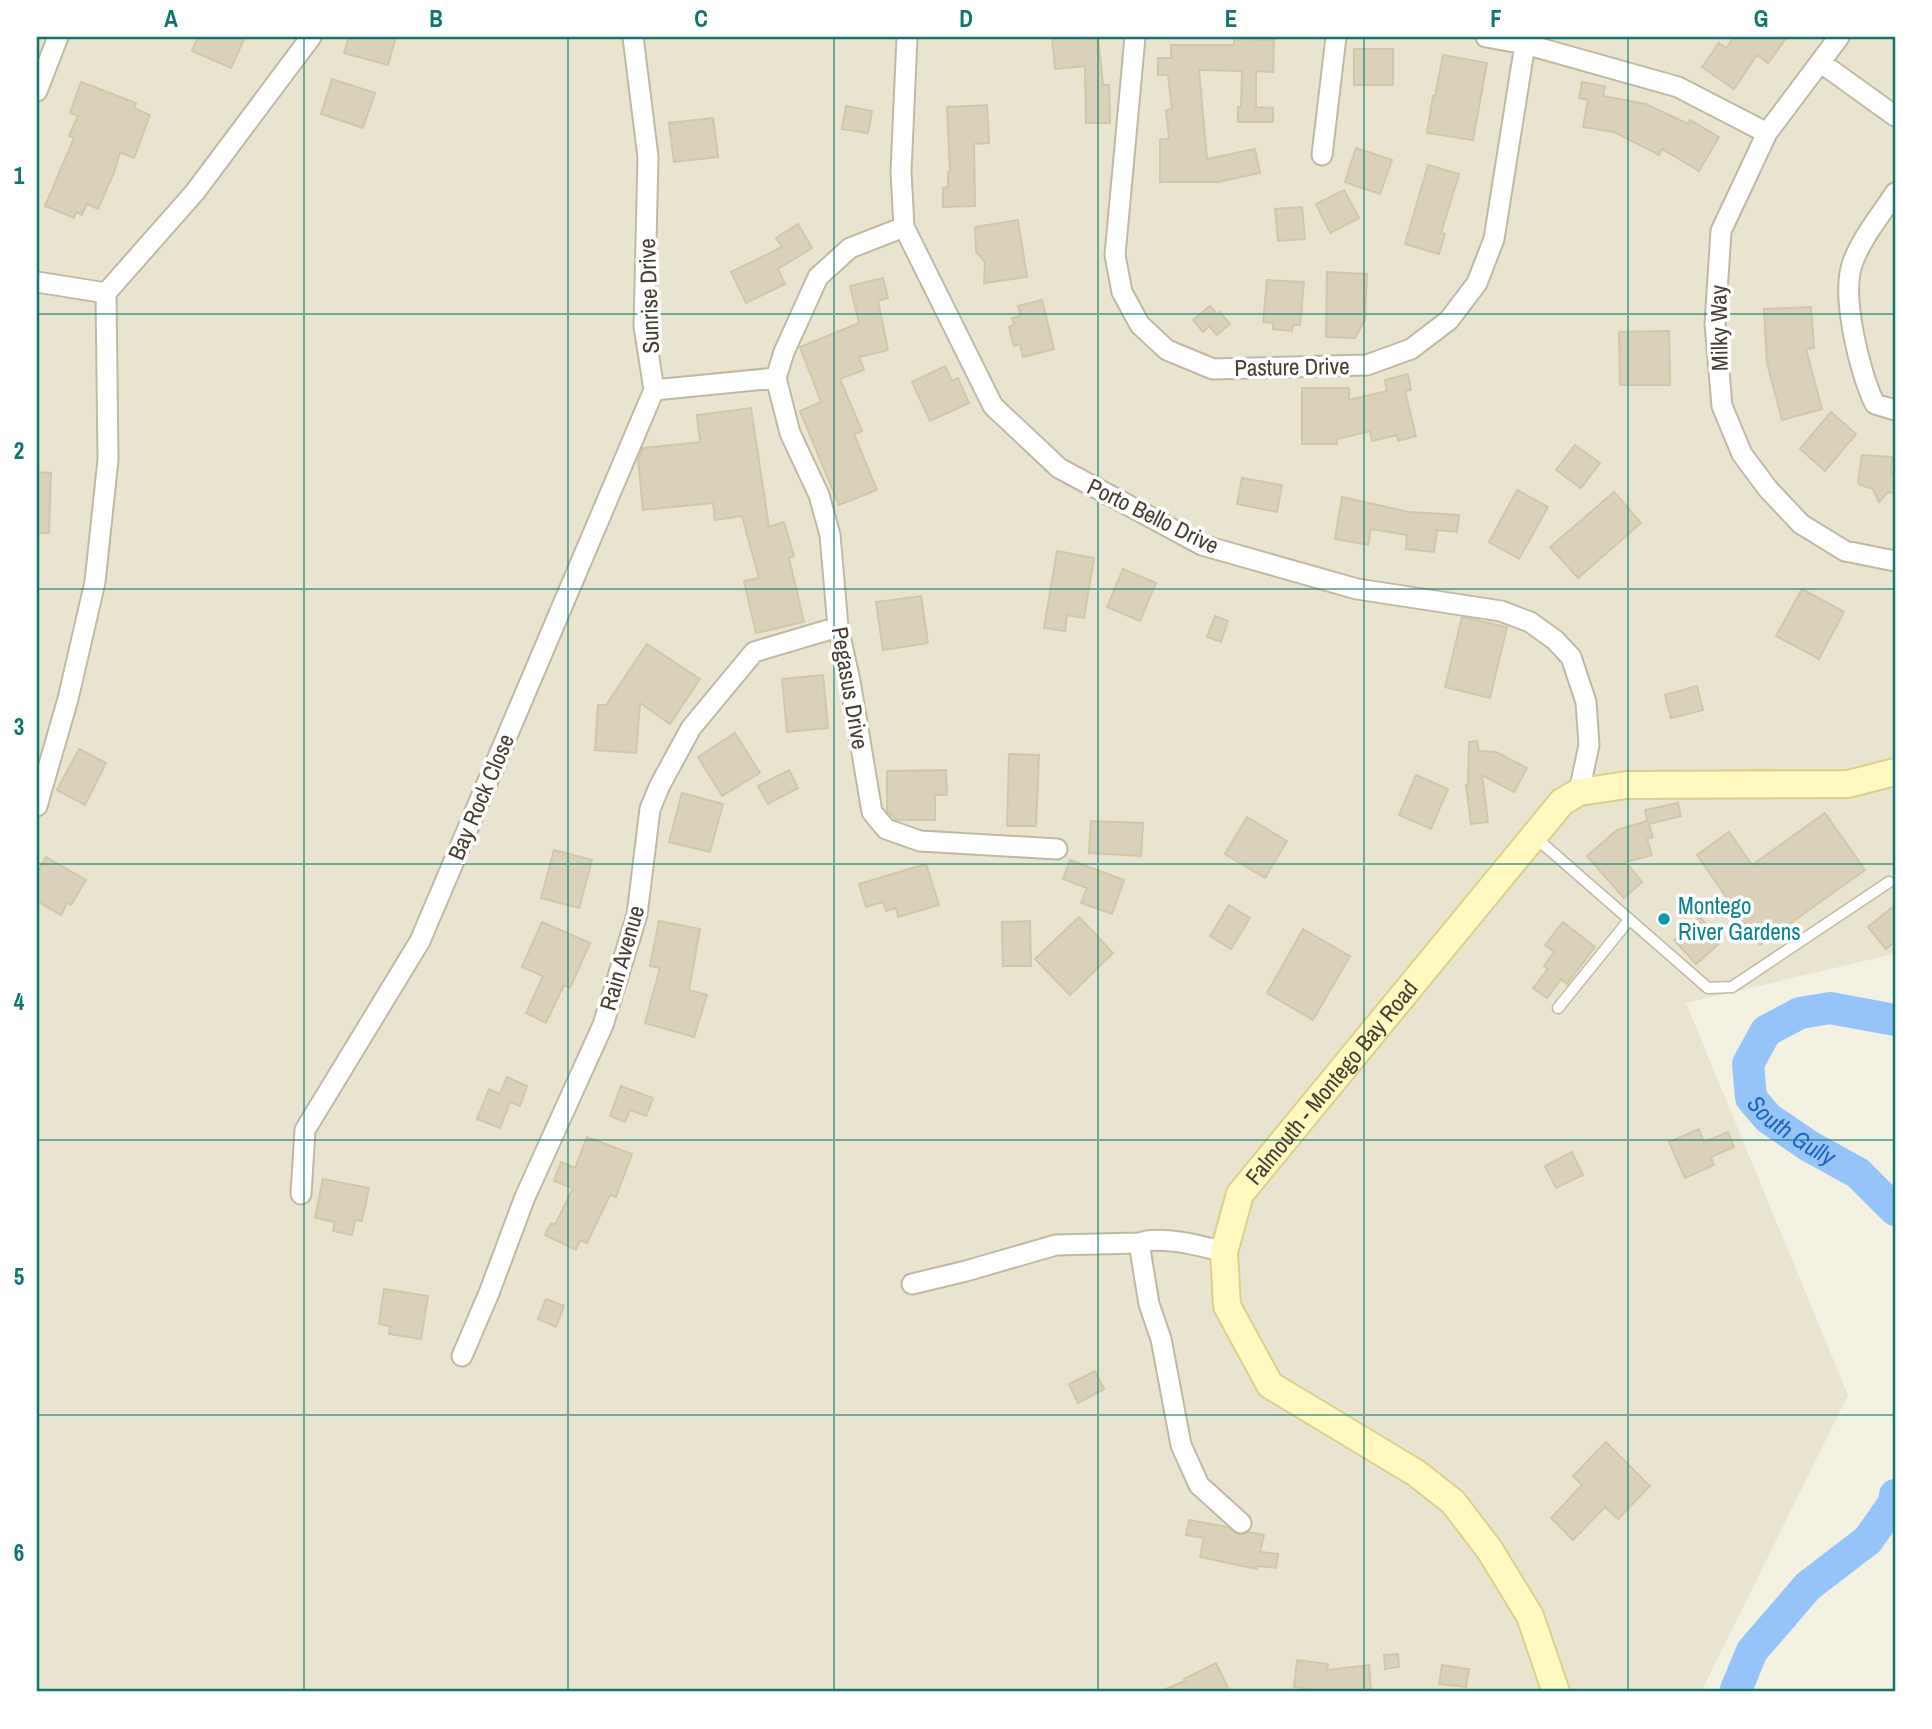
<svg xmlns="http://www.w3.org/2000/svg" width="1932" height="1729" font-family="'Archivo Narrow',sans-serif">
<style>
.residential{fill:#e8e4d0}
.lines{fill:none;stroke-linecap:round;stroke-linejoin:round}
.river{stroke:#96c3f8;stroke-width:32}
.building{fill:#d9d1b9;stroke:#d2c7a9;stroke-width:2}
.lane-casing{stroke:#c0baa4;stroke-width:13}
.street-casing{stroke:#c0baa4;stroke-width:23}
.secondary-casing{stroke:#d9d08c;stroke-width:30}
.lane{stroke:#fff;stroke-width:10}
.street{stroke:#fff;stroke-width:19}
.secondary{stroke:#fff8c1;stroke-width:26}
.grid{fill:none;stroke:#0f766e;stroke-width:2;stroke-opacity:0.55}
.culture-dot{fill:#0f9aa8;stroke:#fff;stroke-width:2.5}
.labels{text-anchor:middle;stroke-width:7;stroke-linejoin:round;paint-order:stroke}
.street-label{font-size:23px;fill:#464132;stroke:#fff}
.culture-label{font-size:23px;fill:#0d838f;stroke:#fff;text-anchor:start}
.water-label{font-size:24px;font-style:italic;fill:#2065bd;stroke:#fff}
.neatline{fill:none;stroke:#0f766e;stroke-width:2.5}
.grid-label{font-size:23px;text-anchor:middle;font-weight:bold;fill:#0f766e}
</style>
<rect width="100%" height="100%" fill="#f3f1e2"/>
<!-- residential -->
<path class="residential" d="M37,37H1895V952L1890,955L1686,1003L1848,1395L1701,1692H37Z"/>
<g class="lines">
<!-- river -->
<g class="river">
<path id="s1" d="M1895,1020L1830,1008L1800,1013L1766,1031L1748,1064L1751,1098L1768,1118L1809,1146L1858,1173L1895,1210"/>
<path d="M1735,1692L1752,1651L1808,1586L1868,1540L1894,1503L1895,1495"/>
</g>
</g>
<!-- building -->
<path class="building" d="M198,37H245L231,68L192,51Z
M349,37H396L388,65L344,53Z
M1052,37H1098L1103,85H1109L1110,123H1086L1085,66L1055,69Z
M1734,37H1787L1768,63L1757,55L1734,89L1702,67L1719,43L1726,48Z
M1234,39L1274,40L1273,72L1256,71V107L1273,108V122H1238V107H1241L1242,71L1199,70L1207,159L1255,149L1260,173L1218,182H1160V139H1169L1166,110L1172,109L1168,75H1158V58H1171V45H1234Z
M1354,49H1393V85H1354Z
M1443,55L1487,63L1473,140L1427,133L1433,96H1435Z
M332,79L375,93L363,128L321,114Z
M81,82L136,103L134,108L150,115L134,158L120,152L114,173L98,209L87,204L82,215L76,212L74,218L45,206L74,138L69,136L78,116L70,113Z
M1582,82L1605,86L1603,96L1646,104L1688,124L1690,120L1719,137L1699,171L1662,149L1659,155L1614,132L1583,127L1588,100L1579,98Z
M987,105L989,143L974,144L975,206L943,207V188L948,187V172H950L947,107Z
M846,106L872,111L868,133L842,129Z
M713,118L718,157L674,162L669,123Z
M1356,148L1392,160L1380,194L1345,182Z
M1428,165L1459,174L1441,233L1445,234L1439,254L1405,244Z
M1344,190L1359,218L1330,233L1316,204Z
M1302,207L1305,239L1278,241L1275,209Z
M1018,220L1027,277L984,283L985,262L976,252L975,227Z
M798,224L812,248L778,269L785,284L746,303L731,272L782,247L776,238Z
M1327,272L1367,274L1365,320L1355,338L1326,337Z
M883,278L888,298L878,301L888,350L859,357L864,370L840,379L862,431L854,434L877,490L839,505L800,411L821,402L800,347L859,323L850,286Z
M1267,280L1304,282L1300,325H1293L1292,331L1273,329V323L1263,322Z
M1042,300L1054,349L1023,357L1020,344L1014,346L1009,327L1014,325L1012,318L1021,316L1018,306Z
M1210,306L1217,314L1220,312L1230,324L1217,335L1209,326L1203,332L1193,320Z
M1811,307L1814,348L1806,349L1822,409L1782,420L1767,363L1764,309Z
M1669,331L1670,385H1620L1619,332Z
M945,366L952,381L958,378L969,403L930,421L912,382Z
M1408,374L1411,390L1405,391L1416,436L1398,441L1397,435L1372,441L1370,431L1337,439V444H1302V388H1349V400L1387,391L1385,380Z
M751,408L769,527L784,522L794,556L789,558L804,622L756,633L744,581L759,578L742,516L715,520L713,503L643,510L638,460L643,448L700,442L697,415Z
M1831,412L1856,434L1825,471L1800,449Z
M1575,445L1600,463L1581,488L1556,470Z
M1862,455L1892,457L1891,473H1895L1893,493L1888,492L1879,502L1873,489L1860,485L1858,482Z
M37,472L51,473L49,533H37Z
M1242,478L1282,485L1277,512L1237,504Z
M1517,490L1548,507L1519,559L1489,542Z
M1614,492L1641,523L1578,578L1550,547Z
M1342,497L1409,512L1459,515L1457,532L1437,530L1434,552L1406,549L1407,535L1371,529L1368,545L1335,539Z
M1057,551L1094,558L1084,618L1067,615L1065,631L1044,628Z
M1123,569L1156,583L1140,621L1107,607Z
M1802,589L1844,612L1819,659L1776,636Z
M921,596L928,643L883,650L876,602Z
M1215,616L1228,621L1221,642L1207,637Z
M1462,617L1507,627L1490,698L1445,687Z
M647,644L700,679L670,724L640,703L636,753L595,750L598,705H606Z
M823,675L828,728L787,732L782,679Z
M1697,686L1703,710L1671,718L1665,695Z
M735,733L760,773L722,796L698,757Z
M1477,741L1479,751L1496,752L1527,768L1514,792L1482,775L1488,822L1471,824L1466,785H1468L1469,742Z
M79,749L106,763L85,805L57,790Z
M1009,754L1039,755L1036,826H1007Z
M789,770L798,788L768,804L758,786Z
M946,770L947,795H935V820H897L887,811V771Z
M1416,775L1448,789L1431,829L1399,815Z
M682,793L723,804L710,852L669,842Z
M1678,803L1681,816L1649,824L1653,837L1647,839L1652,855L1626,862L1642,882L1624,898L1587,856L1617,830L1647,821L1645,810Z
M1825,813L1865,870L1760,945L1697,855L1729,832L1752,865Z
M1247,817L1287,841L1265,878L1225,854Z
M1091,821L1143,823L1141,856L1089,853Z
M554,850L592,860L579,908L541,898Z
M46,857L86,880L71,905L67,903L61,915L37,901V873Z
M1070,860L1124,880L1112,914L1081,903L1087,888L1063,879Z
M926,864L939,905L898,917L896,908L886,911L883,902L866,907L859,884Z
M1229,905L1250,918L1231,949L1210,936Z
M1895,905V942L1886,949L1868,927Z
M1079,917L1113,953L1070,995L1035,959Z
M1700,917L1721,942L1696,964L1674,940Z
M659,921L700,929L689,990L707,995L694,1037L645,1023L660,968L650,966Z
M1030,921L1031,966H1003L1002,922Z
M542,922L590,943L570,988L564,985L546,1023L526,1013L543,976L522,967Z
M1563,922L1595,947L1567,984L1561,979L1547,998L1533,988L1548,969L1544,966L1554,952L1545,945Z
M1303,929L1350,956L1313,1020L1267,993Z
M507,1077L527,1086L520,1106L510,1102L500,1128L477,1119L489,1089L500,1094Z
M621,1086L653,1098L646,1116L630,1110L625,1122L610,1116Z
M1699,1129L1704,1142L1728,1132L1734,1147L1711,1157L1714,1165L1685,1178L1669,1142Z
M587,1137L632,1154L616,1197L610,1195L587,1243L580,1240L576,1250L545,1235L551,1223L555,1225L573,1188L554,1181L561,1162L575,1168Z
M1572,1152L1583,1175L1556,1188L1545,1166Z
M323,1179L369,1188L362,1221L355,1220L352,1235L333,1231L335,1222L315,1218Z
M384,1289L428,1296L421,1339L389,1334L390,1326L379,1324Z
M546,1299L564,1306L556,1327L538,1319Z
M1095,1371L1104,1389L1078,1403L1069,1384Z
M1606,1442L1650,1486L1618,1519L1605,1507L1573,1540L1551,1518L1582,1485L1573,1476Z
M1189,1520L1228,1527L1239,1535L1249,1532L1264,1535L1260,1552L1278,1554L1276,1568L1258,1566L1257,1569L1200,1557L1204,1538L1186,1535Z
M1398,1654L1399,1667L1385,1669L1384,1655Z
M1297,1660L1328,1664L1327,1670L1369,1665L1371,1689L1335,1692L1294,1687Z
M1216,1663L1230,1692H1159L1185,1681L1184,1679Z
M1442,1665L1469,1669L1466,1687L1439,1684Z"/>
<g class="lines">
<defs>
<path id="lane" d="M1536,838L1708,988L1732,987L1889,882
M1558,1008L1629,920"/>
<path id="street" d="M633,37L648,157L644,326L654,390
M907,37L901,172L904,227L993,406L1059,468L1202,545L1357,589L1501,611L1530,622L1555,640L1571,657L1586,702L1589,745L1579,792
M1135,37L1115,255L1122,292L1140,325L1167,350L1213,369L1367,365L1411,349L1449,320L1477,283L1494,239L1525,44
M1486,37L1525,44L1678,87L1767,133
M1839,37L1767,133L1721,231L1715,324L1722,406L1742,454L1768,489L1801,524L1845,551L1895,561
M1820,62L1895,116
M37,91L58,37
M1322,155L1336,37
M1895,193C1881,215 1862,237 1853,262C1840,293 1860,375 1875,404L1895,410
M37,282L106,293L195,192L311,37
M776,378L790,433L819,495L830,535L838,627L850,681L872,812L886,829L920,841L1057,849
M776,378L784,352L818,277L850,248L904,227
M654,390L776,378
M37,806L68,699L95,582L108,460L106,293
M301,1194L305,1130L420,941L654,390
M1224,1252C1201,1246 1161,1235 1139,1243L1149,1304L1161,1339L1181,1445L1199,1485L1241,1523
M912,1284L966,1271L1056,1245L1139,1243
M462,1356L489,1293L525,1197L603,1025L637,915L650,809L660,785L691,728L754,652L838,627"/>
<g id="secondary">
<path id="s2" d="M1556,1692L1530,1616L1489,1549L1453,1502L1416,1473L1270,1385L1227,1306L1224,1252L1240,1194L1562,802L1579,792L1627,785L1848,784L1895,772"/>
</g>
</defs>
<!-- lane casing -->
<use href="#lane" class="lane-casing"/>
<!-- street casing -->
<use href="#street" class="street-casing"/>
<!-- secondary casing -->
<use href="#secondary" class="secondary-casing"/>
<!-- lane -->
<use href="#lane" class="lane"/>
<!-- street -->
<use href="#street" class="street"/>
<!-- secondary -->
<use href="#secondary" class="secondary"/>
</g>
<!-- grid -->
<path class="grid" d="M304,37V1692M568,37V1692M834,37V1692M1098,37V1692M1364,37V1692M1628,37V1692M37,314H1895M37,589H1895M37,864H1895M37,1140H1895M37,1415H1895"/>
<!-- markers -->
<circle class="culture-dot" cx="1664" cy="919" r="7"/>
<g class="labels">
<!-- street labels -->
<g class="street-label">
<text transform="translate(649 296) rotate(-92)" y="8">Sunrise Drive</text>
<text transform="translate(1719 328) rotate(-91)" y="8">Milky Way</text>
<text transform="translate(1292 367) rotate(-1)" y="8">Pasture Drive</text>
<text transform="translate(1153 516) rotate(26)" y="8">Porto Bello Drive</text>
<text transform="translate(850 688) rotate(80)" y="8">Pegasus Drive</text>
<text transform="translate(481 797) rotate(-67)" y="8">Bay Rock Close</text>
<text transform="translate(622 958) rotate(-74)" y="8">Rain Avenue</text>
<text dy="8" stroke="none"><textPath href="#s2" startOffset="784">Falmouth - Montego Bay Road</textPath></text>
</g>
<!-- culture labels -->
<g class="culture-label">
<text x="1678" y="914">Montego<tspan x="1678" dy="26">River Gardens</tspan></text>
</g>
<!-- water labels -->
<g class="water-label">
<text dy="8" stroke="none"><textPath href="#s1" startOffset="259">South Gully</textPath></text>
</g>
</g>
<!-- border -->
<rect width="1932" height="1729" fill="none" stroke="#ffffff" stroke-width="77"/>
<rect x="38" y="38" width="1856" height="1652" class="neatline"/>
<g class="grid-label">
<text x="171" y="27">A</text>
<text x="436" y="27">B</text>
<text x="701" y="27">C</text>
<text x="966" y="27">D</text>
<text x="1231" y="27">E</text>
<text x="1496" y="27">F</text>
<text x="1761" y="27">G</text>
<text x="19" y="184">1</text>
<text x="19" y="459">2</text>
<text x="19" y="735">3</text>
<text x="19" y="1010">4</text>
<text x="19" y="1285">5</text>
<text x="19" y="1561">6</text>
</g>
</svg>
